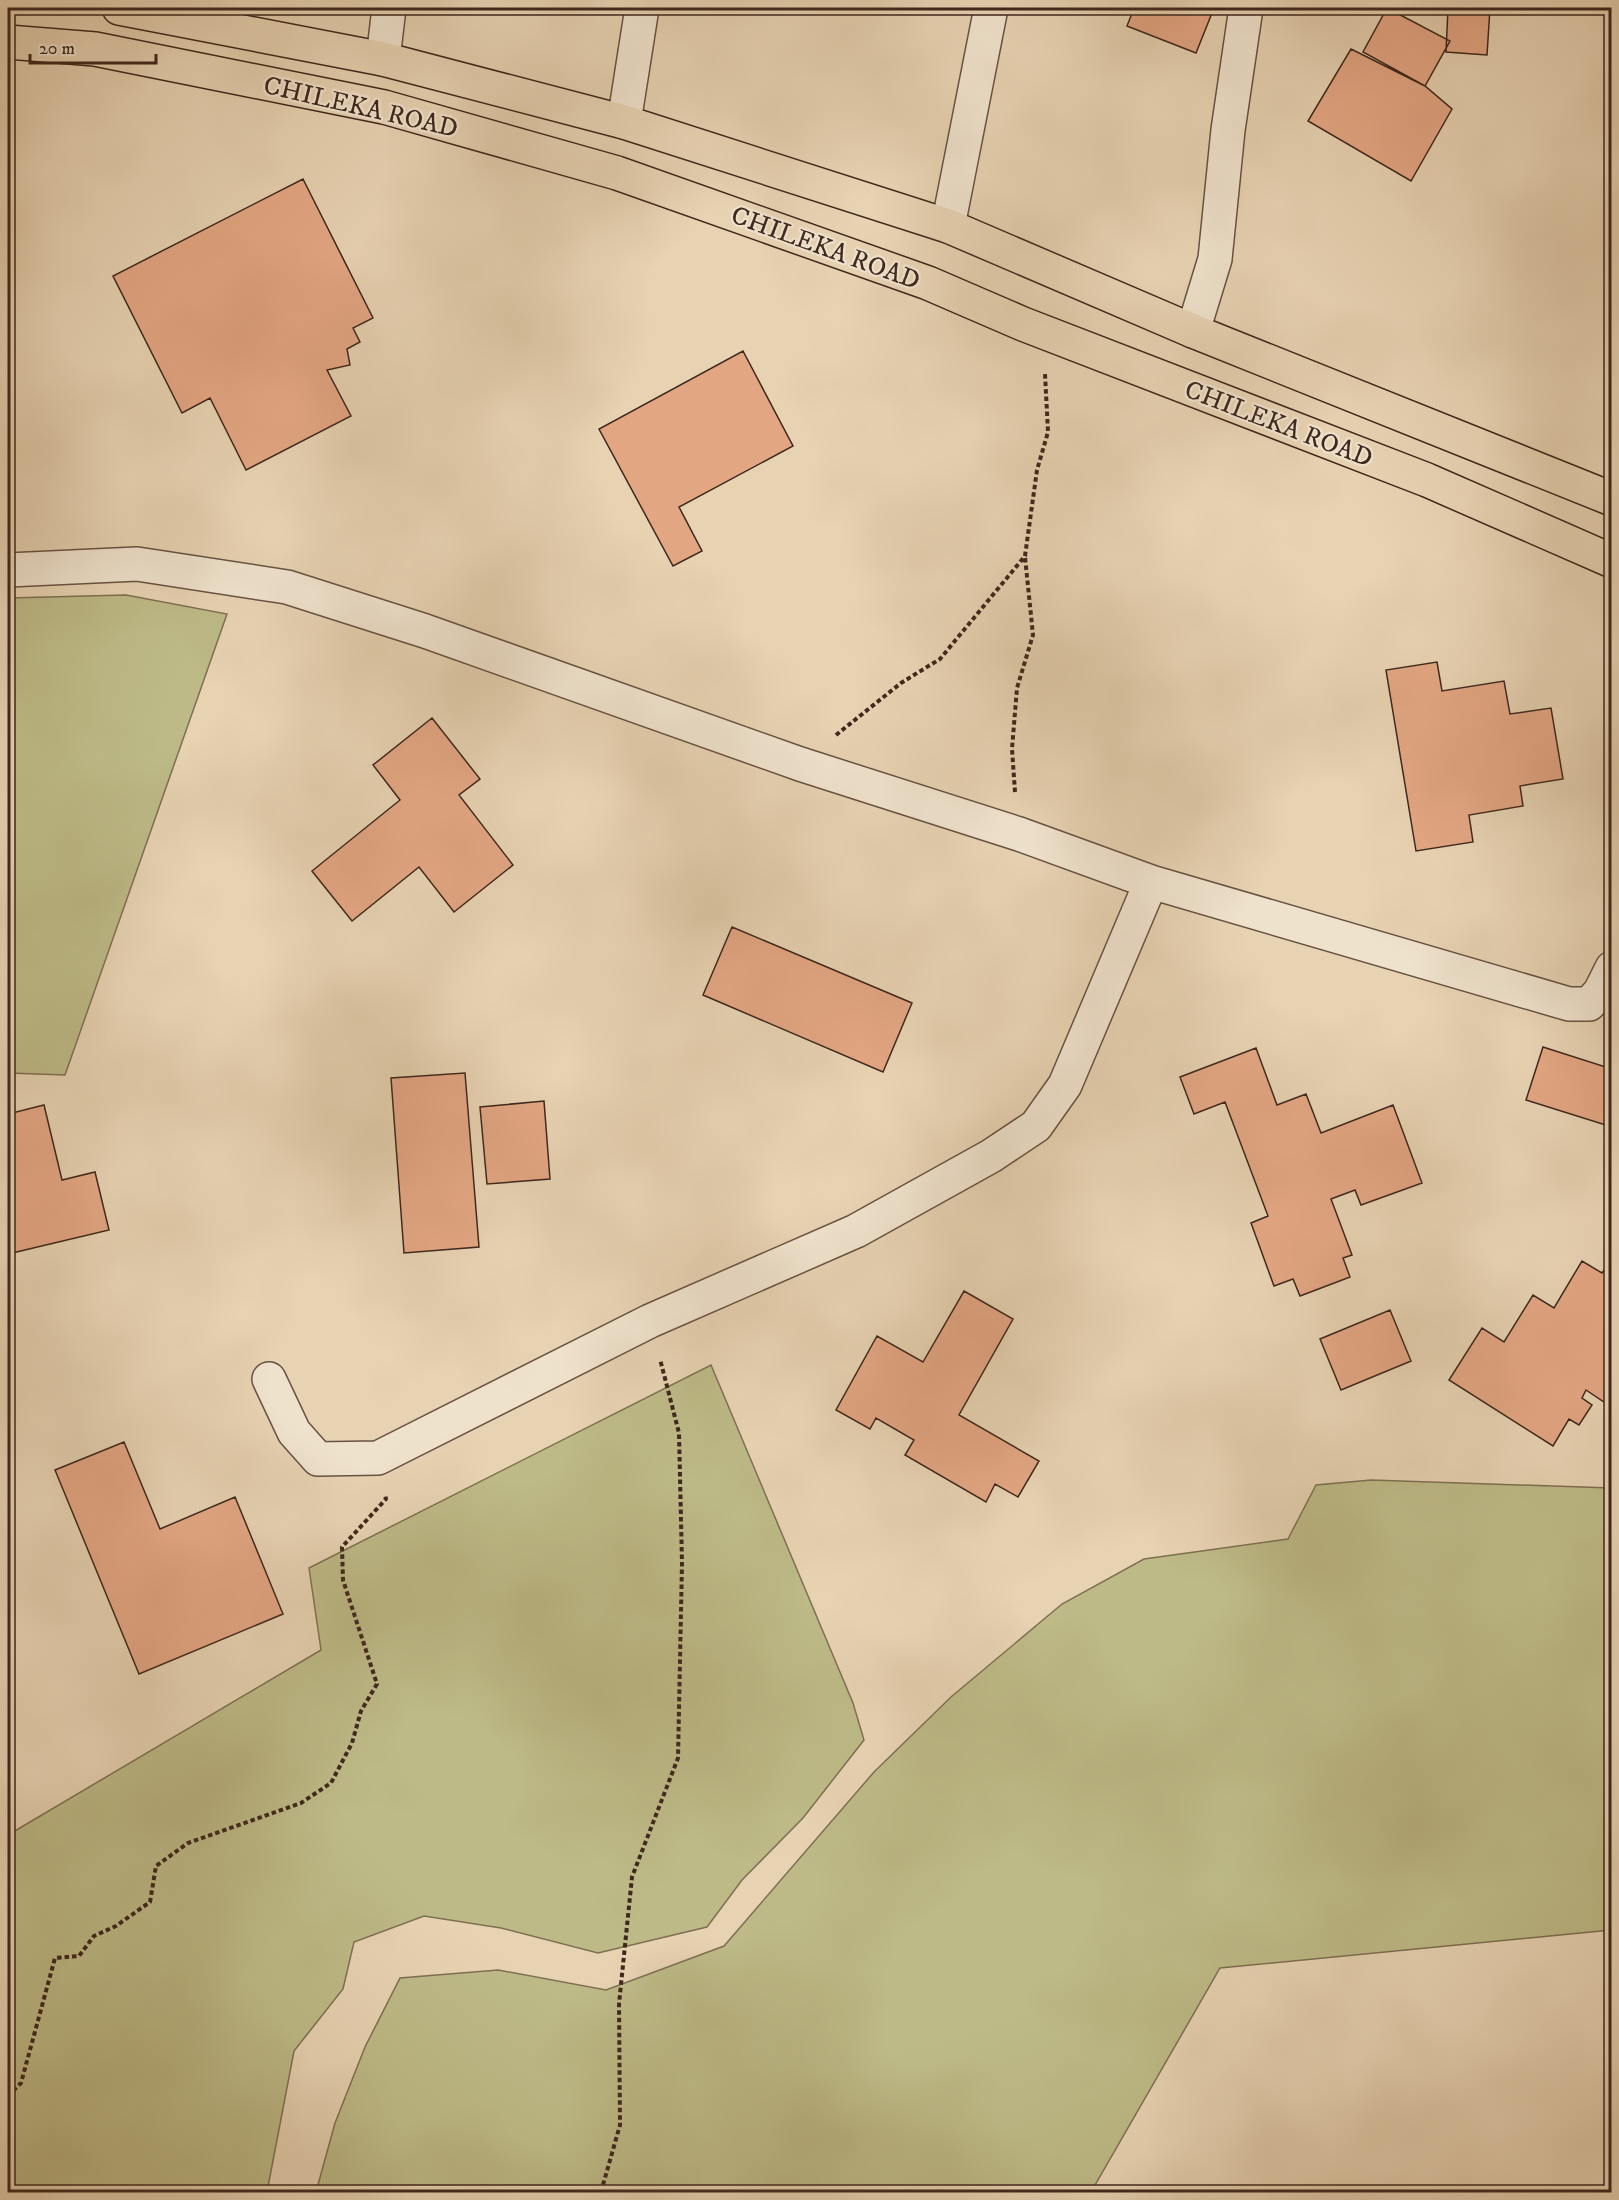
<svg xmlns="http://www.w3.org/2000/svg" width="1619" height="2200" font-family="'IM FELL DW Pica',serif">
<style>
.green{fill:#bdba87;stroke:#7e7052;stroke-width:1.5}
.building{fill:#e3a683;stroke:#3e271d;stroke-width:1.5}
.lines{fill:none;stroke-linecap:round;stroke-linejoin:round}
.minor-casing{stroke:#685242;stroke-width:36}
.trunk-casing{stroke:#3e271d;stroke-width:36}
.path{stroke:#3e271d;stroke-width:4;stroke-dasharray:4.5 3;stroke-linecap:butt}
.minor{stroke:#efe2cd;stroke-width:33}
.trunk{stroke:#e7d2b2;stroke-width:33}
.labels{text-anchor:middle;stroke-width:4.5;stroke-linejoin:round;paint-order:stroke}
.street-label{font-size:26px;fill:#3e271d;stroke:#efe2cd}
</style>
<rect width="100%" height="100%" fill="#e7d2b2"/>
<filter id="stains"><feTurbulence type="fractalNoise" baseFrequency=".00333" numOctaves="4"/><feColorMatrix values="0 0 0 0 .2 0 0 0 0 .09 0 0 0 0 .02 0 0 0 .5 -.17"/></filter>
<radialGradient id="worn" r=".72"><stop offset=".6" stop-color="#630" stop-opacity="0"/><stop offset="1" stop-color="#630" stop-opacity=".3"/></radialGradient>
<!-- green -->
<path class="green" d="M126,595L227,614L65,1075L8,1073V598Z
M711,1365L853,1703L864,1740L803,1818L742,1880L707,1927L598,1953L501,1928L424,1916L354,1942L343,1989L294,2051L267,2192H8V1835L321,1650L309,1568Z
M1371,1480L1611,1488V1930L1220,1968L1091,2192H316L335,2123L365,2047L400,1978L498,1970L606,1990L724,1946L874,1772L951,1697L1062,1604L1144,1559L1288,1539L1316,1485Z"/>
<!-- building -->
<path class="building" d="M1134,8H1214L1196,53L1127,26Z
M1365,8H1444L1428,14L1365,11Z
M1387,8L1450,41L1425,86L1363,52Z
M1448,8H1490L1487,55L1446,52Z
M1351,49L1425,86L1452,109L1411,181L1308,121Z
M303,179L373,318L353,328L360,342L347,349L350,365L327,370L351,416L246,470L210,398L182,413L113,276Z
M743,351L793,446L679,507L702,551L673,566L599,429Z
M1437,662L1442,691L1504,681L1510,714L1551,708L1563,779L1520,786L1523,806L1469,815L1473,842L1416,851L1386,670Z
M432,718L480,779L459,795L513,865L454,912L419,867L352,921L312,871L400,800L373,765Z
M732,927L912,1003L883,1072L703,995Z
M1543,1047L1612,1069V1127L1526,1100Z
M1256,1048L1277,1105L1306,1094L1321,1133L1393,1105L1422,1183L1361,1205L1355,1190L1331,1199L1352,1255L1343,1258L1350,1277L1300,1296L1293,1279L1274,1286L1251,1223L1268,1216L1225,1102L1194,1114L1180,1077Z
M465,1073L479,1247L404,1253L391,1078Z
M544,1101L550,1179L487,1184L480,1107Z
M44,1105L62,1180L95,1172L109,1230L8,1254V1114Z
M1612,1259L1610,1406L1586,1390L1582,1398L1592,1405L1579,1425L1569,1419L1553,1446L1449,1380L1482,1328L1504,1342L1533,1295L1554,1308L1582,1261L1602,1273Z
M964,1291L1013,1319L959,1415L1039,1461L1018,1497L995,1484L986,1502L905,1455L914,1440L876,1418L870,1429L836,1410L877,1336L923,1362Z
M1390,1310L1411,1361L1341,1390L1320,1339Z
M124,1442L160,1529L235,1497L283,1614L139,1674L55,1470Z"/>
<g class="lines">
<defs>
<path id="minor" d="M383,59L389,8
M624,122L642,8
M948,226L991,8
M1193,331L1215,259L1228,130L1246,8
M8,570L137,564L287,587L425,631L800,764L1019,834L1151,882L1569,1004H1589L1600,992L1612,968
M269,1379L294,1432L318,1459L378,1458L650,1321L856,1231L991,1156L1036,1126L1065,1085L1151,882"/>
<path id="trunk" d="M119,8L383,59L624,122L948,226L1193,331L1612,499
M8,42L95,49L384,107L617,173L928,283L1023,324L1427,480L1612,561"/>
</defs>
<!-- minor casing -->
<use href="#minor" class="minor-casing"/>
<!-- trunk casing -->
<use href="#trunk" class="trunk-casing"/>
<!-- path -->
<path class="path" d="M836,735L901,683L940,659L1025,556L1037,470L1048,432L1045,374
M1015,792L1012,749L1017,688L1033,635L1025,557
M8,2096L21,2083L55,1958L79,1956L94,1936L116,1926L150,1902L156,1866L188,1843L301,1803L331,1783L352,1743L361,1711L377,1684L343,1580L342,1547L386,1499L385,1494
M601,2192L620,2125L619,2004L632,1877L678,1758L682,1563L679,1433L660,1359"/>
<!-- minor -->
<use href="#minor" class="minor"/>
<!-- trunk -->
<use href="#trunk" class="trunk"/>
</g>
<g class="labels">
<!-- street labels -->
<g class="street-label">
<text transform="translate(361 106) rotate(13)" y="9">CHILEKA ROAD</text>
<text transform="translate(826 247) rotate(20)" y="9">CHILEKA ROAD</text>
<text transform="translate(1279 423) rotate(21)" y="9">CHILEKA ROAD</text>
</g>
</g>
<!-- margin -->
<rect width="1619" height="2200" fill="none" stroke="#e7d2b2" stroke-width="30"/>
<rect x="9" y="9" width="1601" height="2182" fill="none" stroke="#3e271d" stroke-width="3"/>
<rect x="15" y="15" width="1589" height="2170" fill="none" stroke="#3e271d" stroke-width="1.5"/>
<!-- scale -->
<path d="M30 54v9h126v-9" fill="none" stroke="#3e271d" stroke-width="3"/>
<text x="39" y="54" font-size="18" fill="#3e271d" stroke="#efe2cd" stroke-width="4.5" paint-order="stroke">20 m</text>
<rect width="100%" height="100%" filter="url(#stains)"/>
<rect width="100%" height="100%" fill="url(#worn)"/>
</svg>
